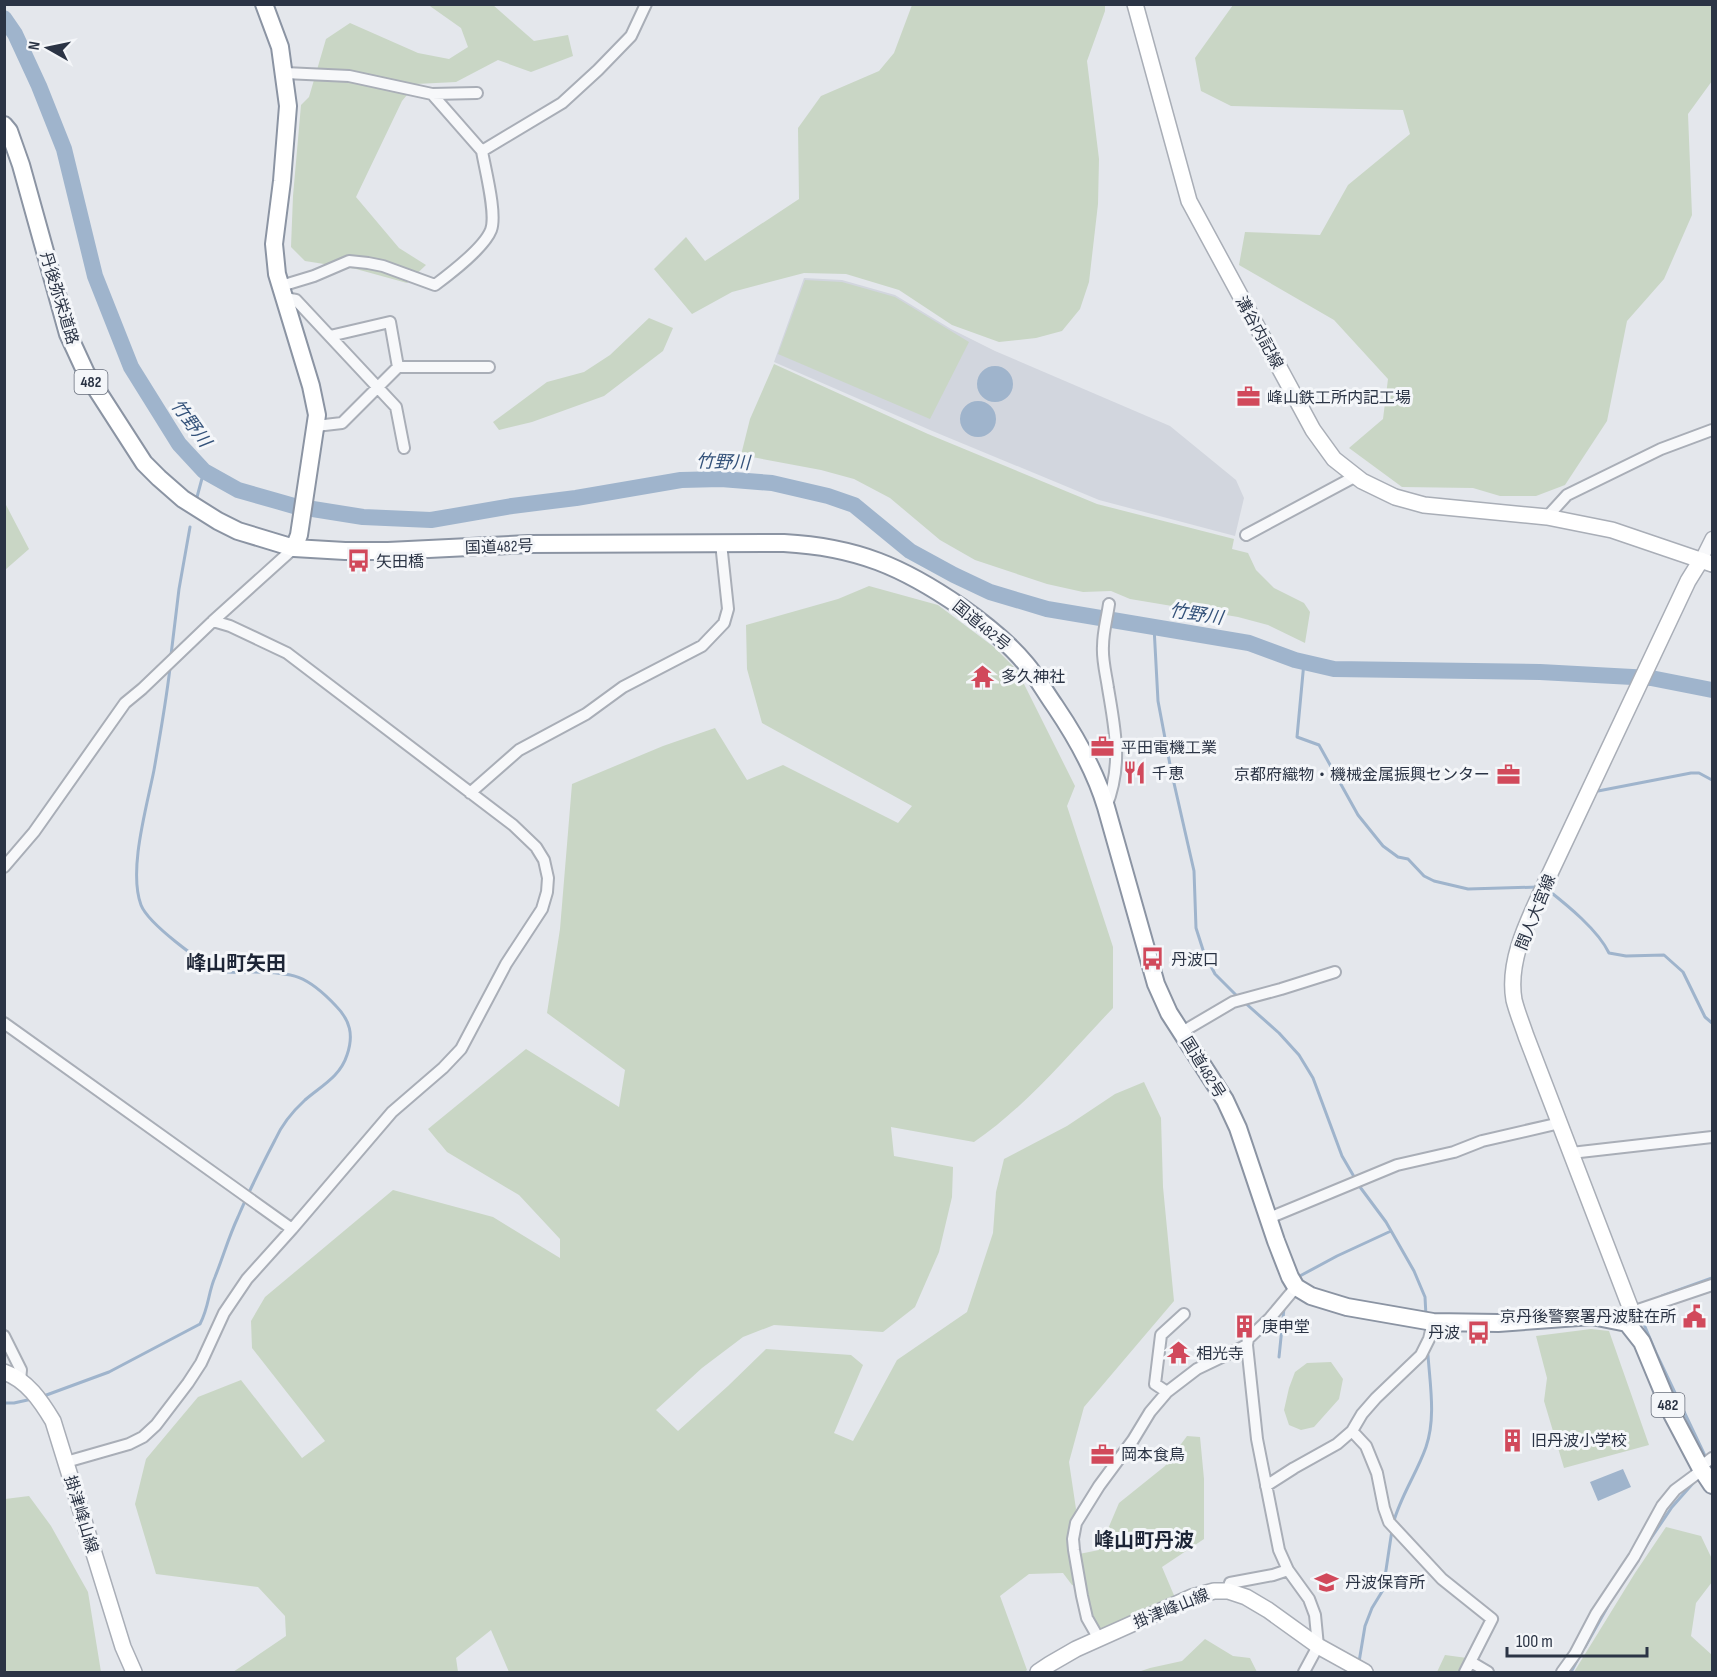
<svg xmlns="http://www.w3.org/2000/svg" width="1717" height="1677" font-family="'Sofia Sans Condensed','Noto Sans JP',sans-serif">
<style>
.built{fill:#d2d6de}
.green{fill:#c9d6c5}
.water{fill:#9fb4cc}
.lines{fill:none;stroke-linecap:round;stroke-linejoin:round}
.stream{stroke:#9fb4cc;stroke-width:3}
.river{stroke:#9fb4cc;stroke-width:16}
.minor-casing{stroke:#a9aeb7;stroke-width:14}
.tertiary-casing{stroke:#a9aeb7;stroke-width:15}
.secondary-casing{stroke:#a9aeb7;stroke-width:18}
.trunk-casing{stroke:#8b94a3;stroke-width:20}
.minor{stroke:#f7f8fa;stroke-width:10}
.tertiary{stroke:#f7f8fa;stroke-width:12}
.secondary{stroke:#fff;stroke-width:15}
.trunk{stroke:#fff;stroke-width:16}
.labels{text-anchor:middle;stroke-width:6;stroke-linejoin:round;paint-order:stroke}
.shield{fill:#f4f6f9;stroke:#676e7b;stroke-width:1.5}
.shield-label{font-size:15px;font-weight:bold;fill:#2b3445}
.street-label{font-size:16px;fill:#2b3445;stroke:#f4f6f9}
.poi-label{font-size:16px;fill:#2b3445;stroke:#f4f6f9;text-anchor:start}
.water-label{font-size:18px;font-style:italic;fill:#34527a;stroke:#f4f6f9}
.quarter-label{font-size:20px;font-weight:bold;fill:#1d2536;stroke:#f4f6f9}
</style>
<rect width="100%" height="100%" fill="#e4e7ec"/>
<!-- built -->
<path class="built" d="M804,278L842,280L895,295L951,329L995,351L1170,426L1236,480L1244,498L1235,536L1099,500L930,430L774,362Z"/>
<!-- green -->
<path class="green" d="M427,4L493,5L534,41L568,35L573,56L531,72L498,60L456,82L416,84L402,101L356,197L399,248L426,265L407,283L356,269L305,261L291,247L293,196L301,105L309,97L326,39L350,23L418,53L449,59L468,47L461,28Z
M912,5H1105V11L1087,61L1099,159L1098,204L1089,282L1080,309L1062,331L1036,338L999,342L952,325L899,290L846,274L804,273L732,292L692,314L654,269L686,237L705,261L799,199L798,128L821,96L879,71L894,53Z
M1233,5H1712V81L1688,114L1692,215L1664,279L1627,321L1607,421L1565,485L1536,496H1500L1473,488L1402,487L1349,448L1383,419L1388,379L1334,320L1239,265L1245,232L1320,235L1348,185L1410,134L1403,110L1231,106L1201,91L1195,58Z
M805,280L842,282L895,297L969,342L930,419L778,354Z
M649,318L673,328L663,351L604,396L532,422L499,430L493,422L547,382L584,372L610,355Z
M774,364L928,434L1097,504L1234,539L1232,549L1248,553L1256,570L1274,588L1304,603L1310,612L1305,643L1268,625L1238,617L1130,599L1111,591L1083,592L1047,584L975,560L940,540L890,498L854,479L821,470L741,455L750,419Z
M5,503L29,549L5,570H4Z
M869,586L938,605L994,647L1017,670L1075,786L1067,806L1113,947V1008C1069,1054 1027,1106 974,1142L891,1127L894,1156L953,1167L952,1197L939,1252L915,1307L883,1332L774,1325L743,1337L702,1368L656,1410L678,1431L728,1386L766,1349L851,1355L863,1365L834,1433L853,1441L897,1360L967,1312L993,1233L996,1192L1004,1159L1067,1126L1115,1094L1144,1082L1161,1118L1163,1187L1174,1301L1084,1407L1069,1462L1076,1509L1070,1539L1077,1586L1072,1585L1063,1573L1029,1574L1000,1596L1027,1670L1025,1672H509L491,1630L456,1658L458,1672H233L286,1636L285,1616L258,1587L156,1574L135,1504L146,1459L198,1397L241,1380L302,1458L325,1441L252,1348L251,1321L265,1297L393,1190L493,1217L560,1258V1239L519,1195L447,1152L428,1129L526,1049L619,1107L625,1070L547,1013L560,929L572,784L663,746L715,728L747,780L783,765L898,823L912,806L762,723L747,669L746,625L838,599Z
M1591,1329L1609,1331L1649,1445L1564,1468L1544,1401L1547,1378L1536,1336Z
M1331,1362L1343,1379L1339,1399L1314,1427L1301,1430L1289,1425L1284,1410L1289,1388L1295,1372L1307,1363Z
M1187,1436L1200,1437L1204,1479V1539L1162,1567L1176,1600L1105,1632L1099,1630L1090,1618L1079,1554L1099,1550L1119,1503L1165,1466Z
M29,1496L51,1526L88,1592L101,1672H5V1499Z
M1666,1527L1701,1536L1712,1559V1582L1696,1603L1691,1636L1712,1655V1672H1574L1635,1573Z
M1205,1639L1233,1656L1250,1658L1257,1672H1138L1150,1668L1182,1661Z
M1445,1655L1467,1658L1460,1672H1437Z"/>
<!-- water -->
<path class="water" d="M977 384a18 18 0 1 1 36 0a18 18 0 1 1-36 0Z
M960 419a18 18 0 1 1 36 0a18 18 0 1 1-36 0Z
M1623,1469L1631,1487L1598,1501L1590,1482Z"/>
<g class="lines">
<!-- stream -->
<path class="stream" d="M197,497L204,471
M1154,627L1158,701L1171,770L1194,871L1196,928L1204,953L1215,974L1238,997
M171,655L179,589L190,527
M1304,662L1297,737L1319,745L1358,815L1383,846L1398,857L1408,859L1424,876L1434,881L1468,889L1538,887
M1598,791L1691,773H1699L1712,780
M1548,890C1567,905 1598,930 1609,953L1626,956L1664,955L1683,972L1705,1017L1712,1023
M1243,1001L1279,1033L1299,1055L1313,1078L1342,1156L1360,1187L1386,1222L1414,1271L1425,1297L1426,1316
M1298,1277L1337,1256L1391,1231
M1662,1300V1296L1712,1278
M1642,1314L1640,1315L1657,1355L1707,1460
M1279,1357L1284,1308
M41,1397L109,1372L200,1324C209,1307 208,1293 215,1277C223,1257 229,1236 238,1217C249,1191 262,1165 275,1140C282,1124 292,1112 305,1100C321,1086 340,1077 347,1055C354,1035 350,1020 336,1006C307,975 293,972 252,972C242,972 230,974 220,970C201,964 148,923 141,905C128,870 147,806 154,770C160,736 166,702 170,668
M4,1403H14L32,1399
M1393,1524C1400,1497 1417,1473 1426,1447C1436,1418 1430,1385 1428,1355
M1645,1547L1672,1507L1695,1481
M1585,1647L1608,1606
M1359,1662L1365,1626L1372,1608L1383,1590L1392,1530
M1571,1672L1580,1655"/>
<!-- river -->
<path class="river" d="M4,18L15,34L39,86L64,149L95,276L131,367L179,444L204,471L238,490L294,506L363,517L431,520L512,506L576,498L681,480L721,479L772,483L828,496L854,505L910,551L954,575L990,592L1047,609L1249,643L1295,660L1334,669L1540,672L1651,678L1712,690"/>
<defs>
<path id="minor" d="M285,73L349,76L432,94L482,151
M432,94L477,93
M281,286L314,276L349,261L368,263L383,266L435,285C451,273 484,248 491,230C497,214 485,169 482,151L562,103L598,70L631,36L646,4
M285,298L296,300L396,407L404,448
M330,336L390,322L398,367
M316,426L342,423L398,367H489
M1547,517L1567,495L1661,449L1712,430
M1246,535L1356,476
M470,793L519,750L586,714L623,687L702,646L724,623L728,609L721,543
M1106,807C1123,765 1115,730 1108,688C1106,674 1102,660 1103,646C1103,632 1107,618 1109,604
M4,867L34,832L125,703L142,689L213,621L294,548
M4,1023L292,1229
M1182,1032L1233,1002L1281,989L1335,972
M1571,1153L1712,1137
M1269,1218L1397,1165L1454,1152L1482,1141L1560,1123
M1296,1287L1270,1318L1248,1339L1247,1345L1257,1439L1279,1550L1288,1570L1309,1599L1315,1615L1318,1646L1304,1672
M1632,1312L1712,1285
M4,1336L21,1370L20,1380
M1167,1392L1155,1384L1161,1335L1184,1314
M1352,1431L1366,1446L1377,1473L1384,1508L1389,1522L1442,1579L1492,1619L1465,1672
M66,1462L129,1444L143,1437L156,1425L188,1383L201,1363L224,1313L247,1279L292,1229L392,1112L443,1068L461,1049L506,964L542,909L547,892L548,878L544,860L536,847L513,825L287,653L230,626L213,621
M1700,1467L1712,1458
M1266,1486L1294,1468L1337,1444L1352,1431L1362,1414L1376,1398L1421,1355L1429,1339L1433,1322
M1228,1591L1230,1583L1273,1575L1288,1570
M1099,1639L1087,1618L1082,1596L1074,1550L1073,1539L1076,1523L1099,1486L1133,1440L1150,1412L1167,1392L1197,1369L1247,1345
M1471,1662L1488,1672
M1562,1672L1575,1654L1596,1614L1634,1557L1662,1506L1675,1490L1702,1470"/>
<path id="tertiary" d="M1701,560L1712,538"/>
<path id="secondary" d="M1135,4L1189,201L1313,430L1334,459L1362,481L1395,497L1424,505L1547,517L1612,530L1712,564
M1627,1323L1632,1312L1526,1036C1522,1024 1517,1012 1514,1000C1507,960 1529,919 1545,884L1688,581L1701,560
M4,1372C27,1380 41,1401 53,1421L123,1647L134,1672
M1038,1672L1050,1664L1076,1649L1192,1597L1214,1591H1228L1246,1597L1268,1610L1318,1646L1365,1672"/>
<path id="trunk" d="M264,4L280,47L288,106L282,181L274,244L277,274L311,386L317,415L299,535L294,548
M4,125L9,131L21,165L68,334L86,373L144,463L159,478L183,499L218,521L238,531L294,548L345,551H388L528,544L784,543C857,547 903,567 961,607C985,624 1008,642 1026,664C1037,677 1045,692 1055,706C1076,737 1095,770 1106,807L1156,984L1169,1013L1225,1100L1238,1128L1276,1241L1290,1277L1296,1287L1311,1296L1347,1307L1433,1322L1498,1323L1592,1316L1627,1323L1642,1342L1672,1414L1700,1467L1712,1485"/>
</defs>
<!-- minor casing -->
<use href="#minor" class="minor-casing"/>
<!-- tertiary casing -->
<use href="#tertiary" class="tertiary-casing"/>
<!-- secondary casing -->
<use href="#secondary" class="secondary-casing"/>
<!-- trunk casing -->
<use href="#trunk" class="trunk-casing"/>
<!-- minor -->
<use href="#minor" class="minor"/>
<!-- tertiary -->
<use href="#tertiary" class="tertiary"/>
<!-- secondary -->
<use href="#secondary" class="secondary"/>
<!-- trunk -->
<use href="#trunk" class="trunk"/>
</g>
<!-- icons -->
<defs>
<symbol id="office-bare" viewBox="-9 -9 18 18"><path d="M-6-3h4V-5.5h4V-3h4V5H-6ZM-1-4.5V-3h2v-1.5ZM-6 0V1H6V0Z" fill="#d1495b" stroke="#f4f6f9" stroke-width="2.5" paint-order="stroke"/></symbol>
<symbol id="bus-bare" viewBox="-9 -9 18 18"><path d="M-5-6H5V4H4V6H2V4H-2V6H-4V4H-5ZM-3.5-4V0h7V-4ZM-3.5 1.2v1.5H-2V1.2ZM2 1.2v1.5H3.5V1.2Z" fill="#d1495b" stroke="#f4f6f9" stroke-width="2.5" paint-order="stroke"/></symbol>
<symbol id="temple-bare" viewBox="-9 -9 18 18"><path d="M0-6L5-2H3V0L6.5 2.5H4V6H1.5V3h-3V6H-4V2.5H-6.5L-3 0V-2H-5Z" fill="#d1495b" stroke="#f4f6f9" stroke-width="2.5" paint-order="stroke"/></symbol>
<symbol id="restaurant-bare" viewBox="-9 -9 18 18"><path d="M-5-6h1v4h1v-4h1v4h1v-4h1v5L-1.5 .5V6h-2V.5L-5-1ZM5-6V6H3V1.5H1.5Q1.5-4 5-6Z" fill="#d1495b" stroke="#f4f6f9" stroke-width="2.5" paint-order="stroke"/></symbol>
<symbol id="civic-bare" viewBox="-9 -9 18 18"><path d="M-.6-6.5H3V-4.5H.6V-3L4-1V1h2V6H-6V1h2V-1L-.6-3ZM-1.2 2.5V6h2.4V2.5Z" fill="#d1495b" stroke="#f4f6f9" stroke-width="2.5" paint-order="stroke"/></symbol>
<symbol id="building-bare" viewBox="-9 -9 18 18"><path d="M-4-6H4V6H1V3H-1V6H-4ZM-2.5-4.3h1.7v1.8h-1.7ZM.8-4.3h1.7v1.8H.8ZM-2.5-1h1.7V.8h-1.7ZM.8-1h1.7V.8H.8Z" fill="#d1495b" stroke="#f4f6f9" stroke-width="2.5" paint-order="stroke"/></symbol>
<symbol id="school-bare" viewBox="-9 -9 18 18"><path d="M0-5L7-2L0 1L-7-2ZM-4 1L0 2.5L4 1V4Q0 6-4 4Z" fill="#d1495b" stroke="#f4f6f9" stroke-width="2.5" paint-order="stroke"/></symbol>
</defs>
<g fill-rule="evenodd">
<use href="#office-bare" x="1232" y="380" width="33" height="33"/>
<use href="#bus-bare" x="342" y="544" width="33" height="33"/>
<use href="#temple-bare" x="966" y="660" width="33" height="33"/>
<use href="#office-bare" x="1086" y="730" width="33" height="33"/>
<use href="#restaurant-bare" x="1118" y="756" width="33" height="33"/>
<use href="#office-bare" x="1492" y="758" width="33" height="33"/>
<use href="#bus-bare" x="1136" y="942" width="33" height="33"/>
<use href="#civic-bare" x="1678" y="1300" width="33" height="33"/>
<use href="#building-bare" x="1228" y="1310" width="33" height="33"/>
<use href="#bus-bare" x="1462" y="1316" width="33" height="33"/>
<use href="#temple-bare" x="1162" y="1336" width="33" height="33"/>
<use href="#building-bare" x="1496" y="1424" width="33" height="33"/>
<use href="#office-bare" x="1086" y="1438" width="33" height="33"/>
<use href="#school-bare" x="1310" y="1566" width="33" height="33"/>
</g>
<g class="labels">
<!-- shield labels -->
<g class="shield">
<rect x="74.5" y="370" width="33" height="24" rx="4.5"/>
<rect x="1651.5" y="1393" width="33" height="24" rx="4.5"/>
</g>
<g class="shield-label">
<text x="91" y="387">482</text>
<text x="1668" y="1410">482</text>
</g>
<!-- street labels -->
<g class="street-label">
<text transform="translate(60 298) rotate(73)" y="6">丹後弥栄道路</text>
<text transform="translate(1260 332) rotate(61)" y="6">溝谷内記線</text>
<text transform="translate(499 546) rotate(-2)" y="6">国道482号</text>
<text transform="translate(982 625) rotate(39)" y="6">国道482号</text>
<text transform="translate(1535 912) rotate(-68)" y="6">間人大宮線</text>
<text transform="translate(1204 1067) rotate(58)" y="6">国道482号</text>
<text transform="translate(82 1514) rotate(73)" y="6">掛津峰山線</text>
<text transform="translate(1171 1608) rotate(-22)" y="6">掛津峰山線</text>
</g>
<!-- poi labels -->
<g class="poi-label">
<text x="1267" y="403">峰山鉄工所内記工場</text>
<text x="376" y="567">矢田橋</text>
<text x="1001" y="682">多久神社</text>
<text x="1121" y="753">平田電機工業</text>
<text x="1152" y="779">千恵</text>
<text x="1490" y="780" text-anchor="end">京都府織物・機械金属振興センター</text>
<text x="1171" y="965">丹波口</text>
<text x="1676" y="1322" text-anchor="end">京丹後警察署丹波駐在所</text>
<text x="1262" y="1332">庚申堂</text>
<text x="1460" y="1338" text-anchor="end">丹波</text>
<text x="1196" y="1359">相光寺</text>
<text x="1531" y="1446">旧丹波小学校</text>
<text x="1121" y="1460">岡本食鳥</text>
<text x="1345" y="1588">丹波保育所</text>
</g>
<!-- water labels -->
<g class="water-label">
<text transform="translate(191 423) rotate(54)" y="6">竹野川</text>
<text transform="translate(723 462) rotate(2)" y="6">竹野川</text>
<text transform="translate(1196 614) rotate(9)" y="6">竹野川</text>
</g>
<!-- quarter labels -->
<g class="quarter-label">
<text x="236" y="970">峰山町矢田</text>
<text x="1144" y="1547">峰山町丹波</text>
</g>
</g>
<!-- border -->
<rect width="1717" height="1677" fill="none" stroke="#2b3445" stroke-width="12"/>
<!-- north arrow -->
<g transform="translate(48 48) rotate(279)" stroke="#f4f6f9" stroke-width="4.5" paint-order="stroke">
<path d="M0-4.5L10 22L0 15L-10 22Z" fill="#2b3445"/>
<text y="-9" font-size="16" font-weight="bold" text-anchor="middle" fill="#2b3445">N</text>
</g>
<!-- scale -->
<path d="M1507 1647v9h140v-9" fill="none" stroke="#2b3445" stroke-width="3"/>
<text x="1516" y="1647" font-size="18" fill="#2b3445" stroke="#f4f6f9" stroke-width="4.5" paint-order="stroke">100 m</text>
</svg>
